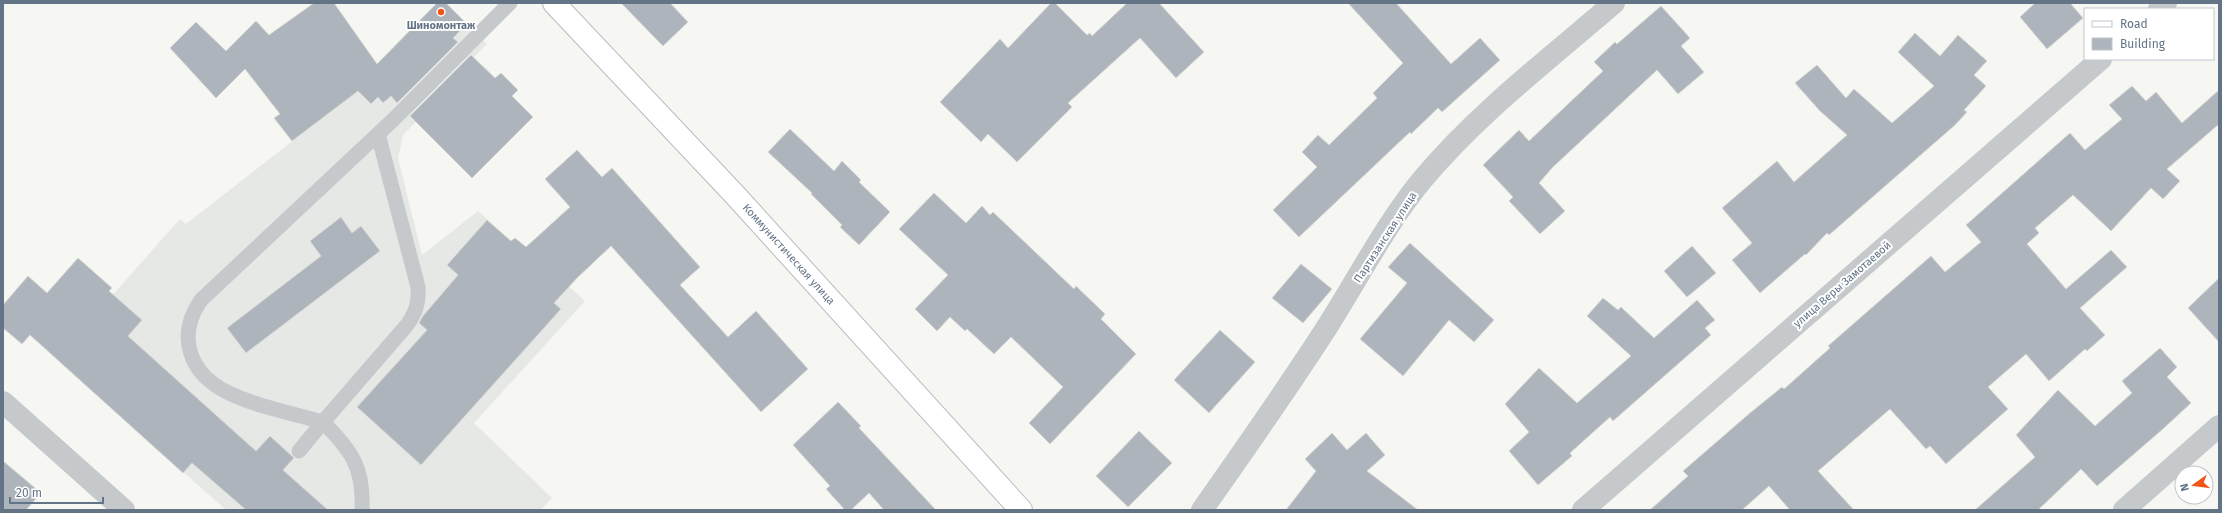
<svg xmlns="http://www.w3.org/2000/svg" width="2222" height="513" font-family="'Fira Sans',sans-serif">
<style>
.built{fill:#e6e8e5}
.building{fill:#adb4bb;stroke:#d7d7d5}
.lines{fill:none;stroke-linecap:round;stroke-linejoin:round}
.secondary-casing{stroke:#b7bcc1;stroke-width:24}
.service{stroke:#c5c9cc;stroke-width:15}
.minor{stroke:#c5c9cc;stroke-width:22}
.tertiary{stroke:#c5c9cc;stroke-width:22}
.secondary{stroke:#fff;stroke-width:22}
.poi-dot{fill:#f15518;stroke:#fff;stroke-width:1.5}
.labels{text-anchor:middle;stroke-width:4;stroke-linejoin:round;paint-order:stroke}
.poi-label{font-size:11px;font-weight:bold;fill:#627486;stroke:#fff}
.street-label{font-size:11px;fill:#627486;stroke:#fff}
</style>
<rect width="100%" height="100%" fill="#f6f6f2"/>
<!-- built -->
<path class="built" d="M446,3L487,44L474,57L476,60L403,135L398,158L422,255L478,211L511,241L515,238L585,301L474,423L552,498L540,510H226L56,359L180,219L186,224L335,108Z"/>
<!-- building -->
<path class="building" d="M314,3H334L377,64L437,3H446L467,24L453,38L458,42L397,103L391,96L383,103L378,97L371,104L358,91L292,141L274,118L280,114L245,69L216,98L170,48L196,22L226,51L256,21L269,35Z
M621,3H670L688,22L663,46Z
M1051,3H1055L1087,35L1090,33L1092,36L1127,3H1159L1204,52L1176,78L1140,38L1068,103L1072,107L1017,162L988,134L981,142L940,102L1000,39L1008,48Z
M1348,3H1396L1451,64L1480,38L1500,60L1442,112L1438,108L1411,134L1410,132L1299,237L1273,210L1317,167L1302,152L1318,135L1329,145L1377,98L1373,93L1403,63Z
M2035,3H2070L2083,18L2047,49L2020,17Z
M1661,6L1690,38L1681,46L1704,72L1678,94L1657,70L1553,167L1539,183L1565,211L1540,234L1509,201L1513,197L1483,165L1519,130L1529,141L1603,71L1594,62L1615,42L1617,44Z
M1915,33L1940,56L1958,35L1987,61L1974,75L1986,86L1964,110L1967,112L1955,125L1829,235L1827,233L1806,255L1805,254L1760,293L1732,260L1752,243L1722,208L1777,161L1794,182L1847,135L1820,111L1795,83L1817,65L1846,98L1854,89L1892,123L1934,86L1898,52Z
M471,55L495,78L501,73L518,90L512,96L533,117L472,178L410,116Z
M2132,86L2146,101L2156,92L2182,123L2219,90V124L2167,169L2180,181L2163,199L2151,188L2111,231L2073,195L2035,228L2039,233L2027,244L2066,289L2111,250L2127,267L2080,308L2105,335L2087,351L2085,349L2049,381L2026,354L1988,387L2008,409L1946,464L1930,446L1926,449L1890,409L1818,471L1854,510H1790L1769,486L1742,510H1650L1688,476L1683,471L1750,413L1782,387L1784,389L1830,348L1828,346L1931,256L1945,272L1981,242L1966,225L2070,133L2085,150L2122,119L2109,105Z
M790,129L834,171L842,161L861,180L859,182L890,212L859,245L840,227L842,225L811,194L812,193L768,152Z
M577,150L602,177L612,168L700,267L680,285L728,337L756,311L808,369L761,412L611,246L577,278L554,303L561,309L421,465L357,407L427,330L419,323L423,316L458,275L447,265L487,220L511,241L515,238L526,247L570,207L545,179Z
M934,193L966,223L982,206L990,215L993,212L1074,289L1076,286L1105,314L1101,319L1136,354L1050,444L1029,423L1063,387L1011,337L994,354L967,329L965,331L950,317L937,331L915,309L948,275L899,229Z
M341,217L352,233L361,226L380,251L246,353L227,328L321,256L310,241Z
M1410,243L1494,320L1474,342L1449,320L1403,376L1360,339L1407,283L1388,267Z
M1692,246L1716,273L1687,297L1664,271Z
M78,258L112,288L109,291L142,320L128,336L256,451L270,436L294,458L283,470L328,510H246L192,463L183,473L30,335L22,344L3,328V305L28,276L47,293Z
M1301,264L1332,289L1303,323L1272,298Z
M2219,278V342L2188,308Z
M1603,298L1618,310L1621,307L1654,338L1697,300L1715,320L1705,328L1711,335L1613,421L1610,417L1570,453L1572,456L1538,485L1509,451L1529,432L1505,404L1539,368L1577,403L1631,356L1587,316Z
M1220,330L1255,362L1209,413L1174,380Z
M2160,348L2177,367L2167,377L2191,403L2164,428L2097,486L2081,469L2038,510H1975L2035,457L2016,435L2058,390L2095,426L2132,393L2122,381Z
M838,402L861,426L859,428L936,510H884L869,493L851,510H845L826,489L830,486L793,445Z
M1139,431L1172,463L1128,507L1096,476Z
M1332,433L1347,450L1366,433L1385,455L1367,471L1418,510H1286L1316,471L1305,459Z
M3,461L41,493L26,510H3Z"/>
<g class="lines">
<defs>
<path id="secondary" d="M554,3L735,195L1021,510"/>
</defs>
<!-- secondary casing -->
<use href="#secondary" class="secondary-casing"/>
<!-- service -->
<path class="service" d="M378,134L418,287C419,303 416,312 407,325L323,422C292,413 258,407 229,393C189,374 176,336 201,300L394,119L510,3
M299,451L323,422C351,450 364,467 362,510"/>
<!-- minor -->
<path class="minor" d="M3,402L124,510
M1202,510C1245,449 1288,388 1329,324C1358,278 1388,221 1422,180C1478,113 1548,60 1614,3
M2124,510L2219,426"/>
<!-- tertiary -->
<path class="tertiary" d="M2159,9L2166,3
M1583,510L2101,59"/>
<!-- secondary -->
<use href="#secondary" class="secondary"/>
</g>
<!-- markers -->
<circle class="poi-dot" cx="441" cy="12" r="4"/>
<g class="labels">
<!-- poi labels -->
<g class="poi-label">
<text x="441" y="29">Шиномонтаж</text>
</g>
<!-- street labels -->
<g class="street-label">
<text transform="translate(1385 237) rotate(-57)" y="4">Партизанская улица</text>
<text transform="translate(789 254) rotate(48)" y="4">Коммунистическая улица</text>
<text transform="translate(1842 284) rotate(-41)" y="4">улица Веры Замотаевой</text>
</g>
</g>
<!-- border -->
<rect width="2222" height="513" fill="none" stroke="#627486" stroke-width="8"/>
<!-- legend -->
<rect x="2084" y="8" width="130" height="52" fill="#ffffff" stroke="#c0c7cf"/>
<rect x="2092" y="21" width="20" height="6" fill="#ffffff" stroke="#c0c7cf"/>
<text x="2120" y="28" font-size="12" fill="#627486">Road</text>
<rect x="2092" y="38" width="20" height="12" fill="#adb4bb" stroke="#c0c7cf"/>
<text x="2120" y="48" font-size="12" fill="#627486">Building</text>
<!-- north arrow -->
<g transform="translate(2194 485) rotate(256)"><circle r="19" fill="#ffffff" stroke="#c0c7cf"/>
<path d="M0-3L7 15L0 10L-7 15Z" fill="#f15518"/>
<text y="-6" font-size="11" font-weight="bold" text-anchor="middle" fill="#627486">N</text>
</g>
<!-- scale -->
<path d="M10 497v6h93v-6" fill="none" stroke="#627486" stroke-width="2"/>
<text x="16" y="497" font-size="12" fill="#627486" stroke="#ffffff" stroke-width="3" paint-order="stroke">20 m</text>
</svg>
